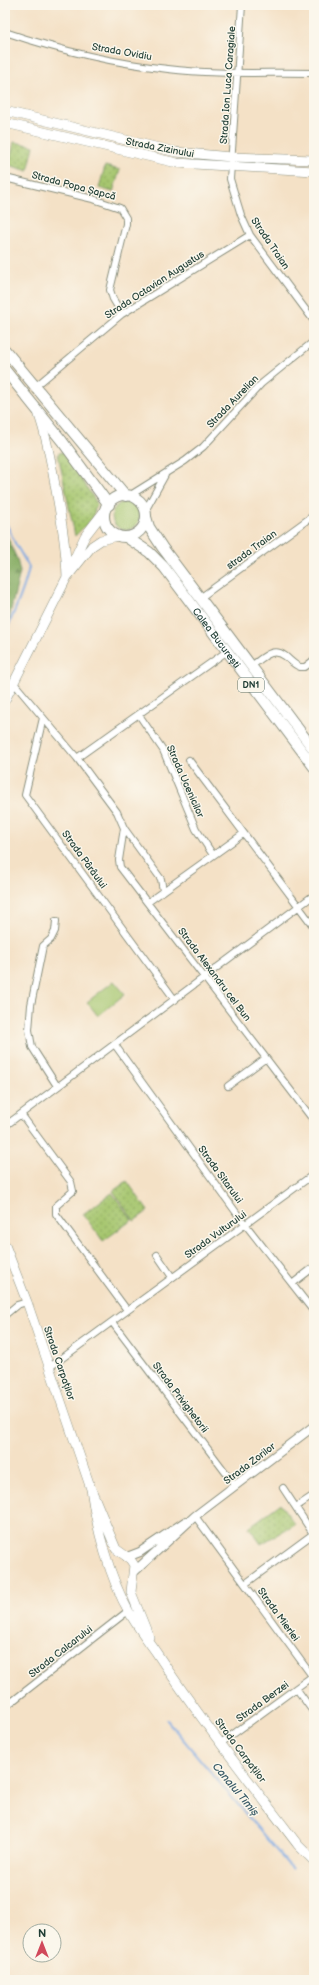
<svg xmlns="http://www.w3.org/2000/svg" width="319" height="1985" font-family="'Balsamiq Sans',sans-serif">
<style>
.grass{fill:#a6c66e;stroke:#628251}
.forest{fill:url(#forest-firs);stroke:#52744a}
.park{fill:url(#park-dots);stroke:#628251}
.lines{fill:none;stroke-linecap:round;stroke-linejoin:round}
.stream{stroke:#78a6e1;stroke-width:2}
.minor-casing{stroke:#8a8f7d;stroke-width:8}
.tertiary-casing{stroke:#8a8f7d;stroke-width:10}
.secondary-casing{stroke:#8a8f7d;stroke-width:10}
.primary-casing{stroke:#8a8f7d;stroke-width:12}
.minor{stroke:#fff;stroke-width:6}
.tertiary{stroke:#fff;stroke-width:8}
.secondary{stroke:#fff;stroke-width:9}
.primary{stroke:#fff;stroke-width:10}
.labels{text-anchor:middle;stroke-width:3;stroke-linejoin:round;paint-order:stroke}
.shield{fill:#fbf7ec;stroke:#61756b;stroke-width:1}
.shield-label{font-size:9px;font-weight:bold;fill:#1f3d34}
.street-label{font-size:10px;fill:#1f3d34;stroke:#fbf7ec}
.water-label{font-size:11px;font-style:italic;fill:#3a5c68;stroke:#fbf7ec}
</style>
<defs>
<pattern id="forest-firs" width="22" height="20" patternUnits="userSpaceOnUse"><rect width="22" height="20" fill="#84ab61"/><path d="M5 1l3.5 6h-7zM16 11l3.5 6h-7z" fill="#6b8c51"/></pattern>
<pattern id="park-dots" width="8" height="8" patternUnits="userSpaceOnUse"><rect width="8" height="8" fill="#a6c66e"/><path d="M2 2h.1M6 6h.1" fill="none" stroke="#87a25b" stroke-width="1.8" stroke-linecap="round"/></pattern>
</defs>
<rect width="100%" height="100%" fill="#fbf7ec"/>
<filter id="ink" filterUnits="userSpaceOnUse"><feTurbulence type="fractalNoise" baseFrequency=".025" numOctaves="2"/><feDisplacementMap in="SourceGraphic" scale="8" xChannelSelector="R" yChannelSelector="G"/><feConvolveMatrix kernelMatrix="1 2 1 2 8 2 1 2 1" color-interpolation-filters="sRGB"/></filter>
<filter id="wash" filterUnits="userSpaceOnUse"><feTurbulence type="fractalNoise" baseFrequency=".012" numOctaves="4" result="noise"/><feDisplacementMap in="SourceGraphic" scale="16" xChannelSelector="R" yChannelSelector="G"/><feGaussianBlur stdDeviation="0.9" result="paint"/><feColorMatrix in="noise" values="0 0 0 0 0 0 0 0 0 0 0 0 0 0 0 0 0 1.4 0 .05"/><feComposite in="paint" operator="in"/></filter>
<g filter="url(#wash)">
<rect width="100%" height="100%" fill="#f4e1c6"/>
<!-- grass -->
<path class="grass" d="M112 516a14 14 0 1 1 28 0a14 14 0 1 1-28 0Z
M114,981L125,994L98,1016L87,1002Z"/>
<!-- forest -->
<path class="forest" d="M5,532L17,559L20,572L5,635Z"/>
<!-- park -->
<path class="park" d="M14,142L34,146L28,171L9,165Z
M105,166L120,170L113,192L99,188Z
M63,451L97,503L92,519L75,536L58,454Z
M127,1181L148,1211L134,1221L113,1191Z
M112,1193L132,1220L103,1241L83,1214Z
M280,1504L295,1524L261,1544L249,1527Z"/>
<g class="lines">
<!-- stream -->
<path class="stream" d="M5,460V483
M5,486V521L15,543L29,567C25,591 13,612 5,635
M167,1720L292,1869"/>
</g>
</g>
<g filter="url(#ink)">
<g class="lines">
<defs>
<path id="minor" d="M242,5L230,179L241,215L250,235L314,321
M5,32C58,50 112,63 168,69C216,75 265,72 314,73
M5,178L93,199L120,208L126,218V224L110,290L113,299L122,314
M36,386L122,314L250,235
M129,496L185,461L203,447L261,384L314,341
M145,511L165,475
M200,598L314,515
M251,666C262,659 272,646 285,656C290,660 294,665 300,667H305L314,660
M13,682L77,758L117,812L124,828L161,879L163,891
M139,715L163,750L196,829L213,855
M43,718L25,795L175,1000
M77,758L226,652
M189,760L314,927
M124,828L119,860L120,867L314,1121
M148,902L243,834
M56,921L55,931L51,939L43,946L31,1005L29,1030L32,1047L57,1086
M115,1045L238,1215L314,1312
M228,1086L266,1058
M21,1114L71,1182L73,1191L56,1206V1214L127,1310
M5,1126L314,895
M157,1255L172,1277
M292,1284L314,1267
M5,1315L17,1305L27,1302
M112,1322L235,1485
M50,1367L314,1174
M283,1488L314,1535
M296,1507L314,1495
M195,1516L312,1676
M245,1584L313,1534
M296,1688L314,1713
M5,1707L128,1611
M221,1743L314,1675"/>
<path id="tertiary" d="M127,1557L140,1552L186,1521
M134,1572L195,1516L314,1426"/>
<path id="secondary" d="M5,111L176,152L231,157L314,160
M5,123L177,163L314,171
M39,415C47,438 51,461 55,485C61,516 66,545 67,577
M71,566L85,536L106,509
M5,700L67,577L92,546L101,540L118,536
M5,1245L27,1302L91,1489L116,1549L130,1559L134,1565L131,1592L149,1637
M91,1489C96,1527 110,1579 129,1612C137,1627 147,1639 156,1652C200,1719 250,1782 298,1845L314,1861"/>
<g id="primary">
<path d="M5,350L126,496"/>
<path d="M5,370L62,441L109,505"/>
<circle cx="125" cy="516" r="21"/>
<path d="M146,517L149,527L162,547L314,750"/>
<path id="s1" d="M126,537L149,552L164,567L314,767"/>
</g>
</defs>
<!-- minor casing -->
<use href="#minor" class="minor-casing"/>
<!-- tertiary casing -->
<use href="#tertiary" class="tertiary-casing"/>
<!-- secondary casing -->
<use href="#secondary" class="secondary-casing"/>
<!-- primary casing -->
<use href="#primary" class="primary-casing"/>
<!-- minor -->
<use href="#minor" class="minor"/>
<!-- tertiary -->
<use href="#tertiary" class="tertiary"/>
<!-- secondary -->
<use href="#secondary" class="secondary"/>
<!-- primary -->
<use href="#primary" class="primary"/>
</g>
</g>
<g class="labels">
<!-- shield labels -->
<rect class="shield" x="238" y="678" width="26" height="14" rx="3"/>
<g class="shield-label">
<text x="251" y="688">DN1</text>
</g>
<!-- street labels -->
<g class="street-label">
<text transform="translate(122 51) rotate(10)" y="4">Strada Ovidiu</text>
<text transform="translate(227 85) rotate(-86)" y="4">Strada Ion Luca Caragiale</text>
<text transform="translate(160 147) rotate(11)" y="4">Strada Zizinului</text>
<text transform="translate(74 185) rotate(15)" y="4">Strada Popa Șapcă</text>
<text transform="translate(271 243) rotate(56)" y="4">Strada Traian</text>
<text transform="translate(154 284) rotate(-33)" y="4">Strada Octavian Augustus</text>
<text transform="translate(232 401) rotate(-46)" y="4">Strada Aurelian</text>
<text transform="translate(251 549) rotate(-36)" y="4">strada Traian</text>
<text dy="4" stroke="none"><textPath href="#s1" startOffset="137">Calea București</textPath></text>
<text transform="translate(186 781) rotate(66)" y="4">Strada Ucenicilor</text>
<text transform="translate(85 859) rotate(54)" y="4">Strada Pârâului</text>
<text transform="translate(215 974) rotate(53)" y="4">Strada Alexandru cel Bun</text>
<text transform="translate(221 1174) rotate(54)" y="4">Strada Sitarului</text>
<text transform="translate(215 1234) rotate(-36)" y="4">Strada Vulturului</text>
<text transform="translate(60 1363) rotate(71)" y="4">Strada Carpaților</text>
<text transform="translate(181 1397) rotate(53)" y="4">Strada Privighetorii</text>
<text transform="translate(249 1463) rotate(-37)" y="4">Strada Zorilor</text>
<text transform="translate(279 1614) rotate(54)" y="4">Strada Mierlei</text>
<text transform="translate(60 1651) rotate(-38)" y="4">Strada Calcarului</text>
<text transform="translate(262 1701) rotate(-36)" y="4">Strada Berzei</text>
<text transform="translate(241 1750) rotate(53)" y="4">Strada Carpaților</text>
</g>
<!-- water labels -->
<g class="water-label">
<text transform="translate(236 1789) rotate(50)" y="4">Canalul Timiș</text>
</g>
</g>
<!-- margin -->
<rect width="319" height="1985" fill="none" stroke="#fbf7ec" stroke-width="20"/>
<!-- north arrow -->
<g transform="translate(42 1943)"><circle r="19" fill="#fbf7ec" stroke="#a3ada2"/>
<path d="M0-3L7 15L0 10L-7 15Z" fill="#d1495b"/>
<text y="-6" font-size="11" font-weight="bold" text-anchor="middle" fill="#1f3d34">N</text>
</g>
</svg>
